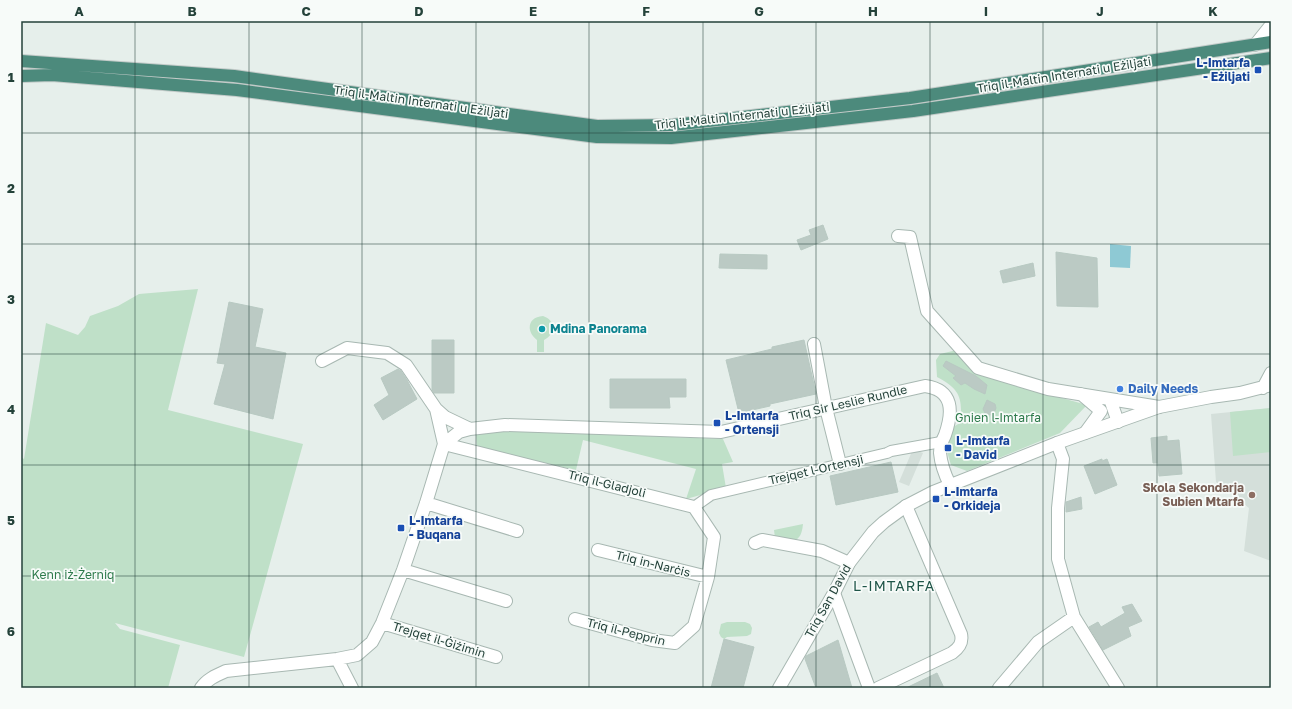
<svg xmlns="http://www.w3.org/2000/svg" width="1292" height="709" font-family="'Golos Text',sans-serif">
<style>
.built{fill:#d4dfda}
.green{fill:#bfe0c8}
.water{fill:#8ec9d4}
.building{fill:#bbcac4;stroke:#b8c9c2}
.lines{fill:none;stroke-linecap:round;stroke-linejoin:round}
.pedestrian-casing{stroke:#a8b8b2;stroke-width:12}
.minor-casing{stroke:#a8b8b2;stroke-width:14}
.tertiary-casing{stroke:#a8b8b2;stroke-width:14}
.trunk-casing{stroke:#c2cac8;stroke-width:14}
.pedestrian{stroke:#fff;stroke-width:10}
.minor{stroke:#fff;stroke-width:12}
.tertiary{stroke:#fff;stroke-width:12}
.trunk{stroke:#4c8a7c;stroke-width:12}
.grid{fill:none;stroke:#24423a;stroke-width:1;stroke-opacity:0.55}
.transit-dot{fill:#1a4fb4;stroke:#f7fbf9;stroke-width:1.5}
.culture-dot{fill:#0f9aa8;stroke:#f7fbf9;stroke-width:1.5}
.shop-dot{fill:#3f7fe0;stroke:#f7fbf9;stroke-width:1.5}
.education-dot{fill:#8d6e63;stroke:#f7fbf9;stroke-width:1.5}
.labels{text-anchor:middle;stroke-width:3.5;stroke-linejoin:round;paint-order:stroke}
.transit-label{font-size:12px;font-weight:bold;fill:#164399;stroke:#f7fbf9;text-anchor:start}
.street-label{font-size:12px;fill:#24423a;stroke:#f7fbf9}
.culture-label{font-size:12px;font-weight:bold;fill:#0d838f;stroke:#f7fbf9;text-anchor:start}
.shop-label{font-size:12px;font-weight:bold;fill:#366cbe;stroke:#f7fbf9;text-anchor:start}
.park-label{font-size:12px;fill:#2d7a4b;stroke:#f7fbf9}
.education-label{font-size:12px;font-weight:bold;fill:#785e54;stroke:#f7fbf9;text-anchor:end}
.quarter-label{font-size:14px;letter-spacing:1px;fill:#1f5548;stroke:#f7fbf9}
.neatline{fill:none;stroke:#24423a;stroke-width:1.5}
.grid-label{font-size:13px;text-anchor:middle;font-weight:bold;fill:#24423a}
</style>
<rect width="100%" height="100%" fill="#e6efeb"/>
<!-- built -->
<path class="built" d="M1271,408V561L1244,551L1249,508L1216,482L1211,414Z
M913,449L923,453L909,486L899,482Z"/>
<!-- green -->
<path class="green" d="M198,289L168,410L303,444L244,657L115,623L120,629L180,645L168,688H24L21,687V457L24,459L46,323L78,335L85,327L90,316L118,306L139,294Z
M543,316C556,320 556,334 544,340V352H537V340C526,332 527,317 543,316Z
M957,350L975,374L1087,405L1060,433L967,471L951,465L945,445L953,427L960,423C963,398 960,389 937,377L936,360L940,354Z
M1271,408V452L1233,456L1230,412Z
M515,431L723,439L733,462L722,464L726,488L686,499L696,469L583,440L576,470L477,447L476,432Z
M803,524C801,545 792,541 775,538L774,530Z
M727,622H745L750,624L752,628L751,634L747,636L727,637L724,639L721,637L719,633L721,624Z"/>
<!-- water -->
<path class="water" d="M1110,244L1131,246L1130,268L1110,267Z"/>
<!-- building -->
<path class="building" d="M823,225L828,239L801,250L797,240L811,235L809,230Z
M1056,252L1097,258L1098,307L1057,306Z
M720,254L767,255V269L719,268Z
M1033,263L1035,276L1003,283L1000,271Z
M229,302L263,309L255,347L286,353L273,419L214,404L225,364L217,363Z
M432,340H454V393H434L432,390Z
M804,340L816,394L770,404V406L739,413L726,360L772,349V347Z
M946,361L976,376L987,385L985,394L974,389L965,383L961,385L953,378L956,376L943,366Z
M398,369L401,371L407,380L417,399L383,420L374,405L389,395L381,378Z
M610,379H686V397H669L670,408H610Z
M987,400L995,404L996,408L994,413L990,415L985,413L983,409Z
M1167,436V441L1179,440L1182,474L1159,476L1158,463H1153L1151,438Z
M1102,459V461L1107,459L1117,485L1095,494L1084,466Z
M891,462L898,492L836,505L830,476Z
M1081,497L1082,509L1066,512V502Z
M1132,604L1142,621L1128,627L1131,636L1103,650L1089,627L1098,622L1101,627L1125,613L1122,607Z
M724,639L754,647L743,688H711Z
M838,640L852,688H816L805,659L806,656Z
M937,673L944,688H906Z"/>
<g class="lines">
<defs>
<path id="pedestrian" d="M694,507L711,495L887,453L891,451L941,442"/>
<path id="minor" d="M898,236L910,237L927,311L978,368L1048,389L1159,407
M814,344L826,408L840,464
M322,361L347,348L387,353L406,365L436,409L444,444
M1081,394L1101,411L1085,433
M1110,399L1118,422
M436,409L445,417L470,429
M1057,443L1063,459L1058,508V559L1074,617L1118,688
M444,444L459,432L470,429L505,425L721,432L925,386C954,390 953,412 945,435C942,441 940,446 940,453C941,464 945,475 950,485
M444,444L694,507L714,537L708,577L694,626L675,643L652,640L575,619
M426,503L517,531
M755,543L762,540L822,551L849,563
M598,550L708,577
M403,570L506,601
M834,593L869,688
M382,623L496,657
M337,659L352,688
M201,688C207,679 217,675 226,671L337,659L357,655L372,642L382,623L403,570L426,503L444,444
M878,688L952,653C959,648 963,643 961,634L906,506
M999,688L1038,642L1074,617"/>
<path id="tertiary" d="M1255,45L1271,25
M1263,388L1271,373
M779,688L834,593L849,563L873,532L884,522L906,506L933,492L1057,443L1159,407L1211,397L1240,393L1271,385"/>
<path id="trunk" d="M21,61L234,76L597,126L673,125L910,98L1271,42
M21,76L52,75L237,90L597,137L671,138L913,111L1271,58"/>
</defs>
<!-- pedestrian casing -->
<use href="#pedestrian" class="pedestrian-casing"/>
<!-- minor casing -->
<use href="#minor" class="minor-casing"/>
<!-- tertiary casing -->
<use href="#tertiary" class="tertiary-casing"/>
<!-- trunk casing -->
<use href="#trunk" class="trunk-casing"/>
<!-- pedestrian -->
<use href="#pedestrian" class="pedestrian"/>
<!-- minor -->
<use href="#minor" class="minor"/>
<!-- tertiary -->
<use href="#tertiary" class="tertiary"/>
<!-- trunk -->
<use href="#trunk" class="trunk"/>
</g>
<!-- grid -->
<path class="grid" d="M135,21V688M249,21V688M362,21V688M476,21V688M589,21V688M703,21V688M816,21V688M930,21V688M1043,21V688M1157,21V688M21,133H1271M21,244H1271M21,354H1271M21,465H1271M21,576H1271"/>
<!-- markers -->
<g class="transit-dot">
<rect x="1254" y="66" width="8" height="8" rx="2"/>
<rect x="713" y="419" width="8" height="8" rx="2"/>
<rect x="944" y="444" width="8" height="8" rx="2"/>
<rect x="932" y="495" width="8" height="8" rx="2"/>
<rect x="397" y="524" width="8" height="8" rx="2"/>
</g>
<circle class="culture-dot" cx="542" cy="329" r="4"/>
<circle class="shop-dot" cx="1120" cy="389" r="4"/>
<circle class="education-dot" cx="1252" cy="495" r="4"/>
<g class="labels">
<!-- transit labels -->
<g class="transit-label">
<text x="1250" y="67" text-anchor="end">L-Imtarfa<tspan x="1250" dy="14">- Eżiljati</tspan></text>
<text x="725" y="420">L-Imtarfa<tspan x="725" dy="14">- Ortensji</tspan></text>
<text x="956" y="445">L-Imtarfa<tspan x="956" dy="14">- David</tspan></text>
<text x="944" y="496">L-Imtarfa<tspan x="944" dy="14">- Orkideja</tspan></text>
<text x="409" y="525">L-Imtarfa<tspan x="409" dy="14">- Buqana</tspan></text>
</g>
<!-- street labels -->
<g class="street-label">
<text transform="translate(1064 75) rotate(-9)" y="4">Triq il-Maltin Internati u Eżiljati</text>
<text transform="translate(421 102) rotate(8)" y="4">Triq il-Maltin Internati u Eżiljati</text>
<text transform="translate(742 116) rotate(-6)" y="4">Triq il-Maltin Internati u Eżiljati</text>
<text transform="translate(848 403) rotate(-13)" y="4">Triq Sir Leslie Rundle</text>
<text transform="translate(816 470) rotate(-13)" y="4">Trejqet l-Ortensji</text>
<text transform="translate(607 484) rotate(14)" y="4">Triq il-Gladjoli</text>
<text transform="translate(653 564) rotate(14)" y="4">Triq in-Narċis</text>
<text transform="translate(828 601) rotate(-61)" y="4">Triq San David</text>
<text transform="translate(626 632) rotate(14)" y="4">Triq il-Pepprin</text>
<text transform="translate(439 640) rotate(17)" y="4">Trejqet il-Ġiżimin</text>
</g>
<!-- culture labels -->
<g class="culture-label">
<text x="550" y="333">Mdina Panorama</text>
</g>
<!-- shop labels -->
<g class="shop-label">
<text x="1128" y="393">Daily Needs</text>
</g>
<!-- park labels -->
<g class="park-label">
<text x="998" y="422">Gnien l-Imtarfa</text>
<text x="73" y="579">Kenn iż-Żerniq</text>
</g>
<!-- education labels -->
<g class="education-label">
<text x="1244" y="492">Skola Sekondarja<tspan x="1244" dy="14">Subien Mtarfa</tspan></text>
</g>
<!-- quarter labels -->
<g class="quarter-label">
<text x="894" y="591">L-IMTARFA</text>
</g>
</g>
<!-- border -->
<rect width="1292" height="709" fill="none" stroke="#f7fbf9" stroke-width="44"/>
<rect x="22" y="22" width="1248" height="665" class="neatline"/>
<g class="grid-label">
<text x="79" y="16">A</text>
<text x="192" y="16">B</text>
<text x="306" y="16">C</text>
<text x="419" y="16">D</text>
<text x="533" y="16">E</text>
<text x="646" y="16">F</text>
<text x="759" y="16">G</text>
<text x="873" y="16">H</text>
<text x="986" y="16">I</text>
<text x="1100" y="16">J</text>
<text x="1213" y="16">K</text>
<text x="11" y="82">1</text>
<text x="11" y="193">2</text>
<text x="11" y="304">3</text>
<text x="11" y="414">4</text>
<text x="11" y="525">5</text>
<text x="11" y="636">6</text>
</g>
</svg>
